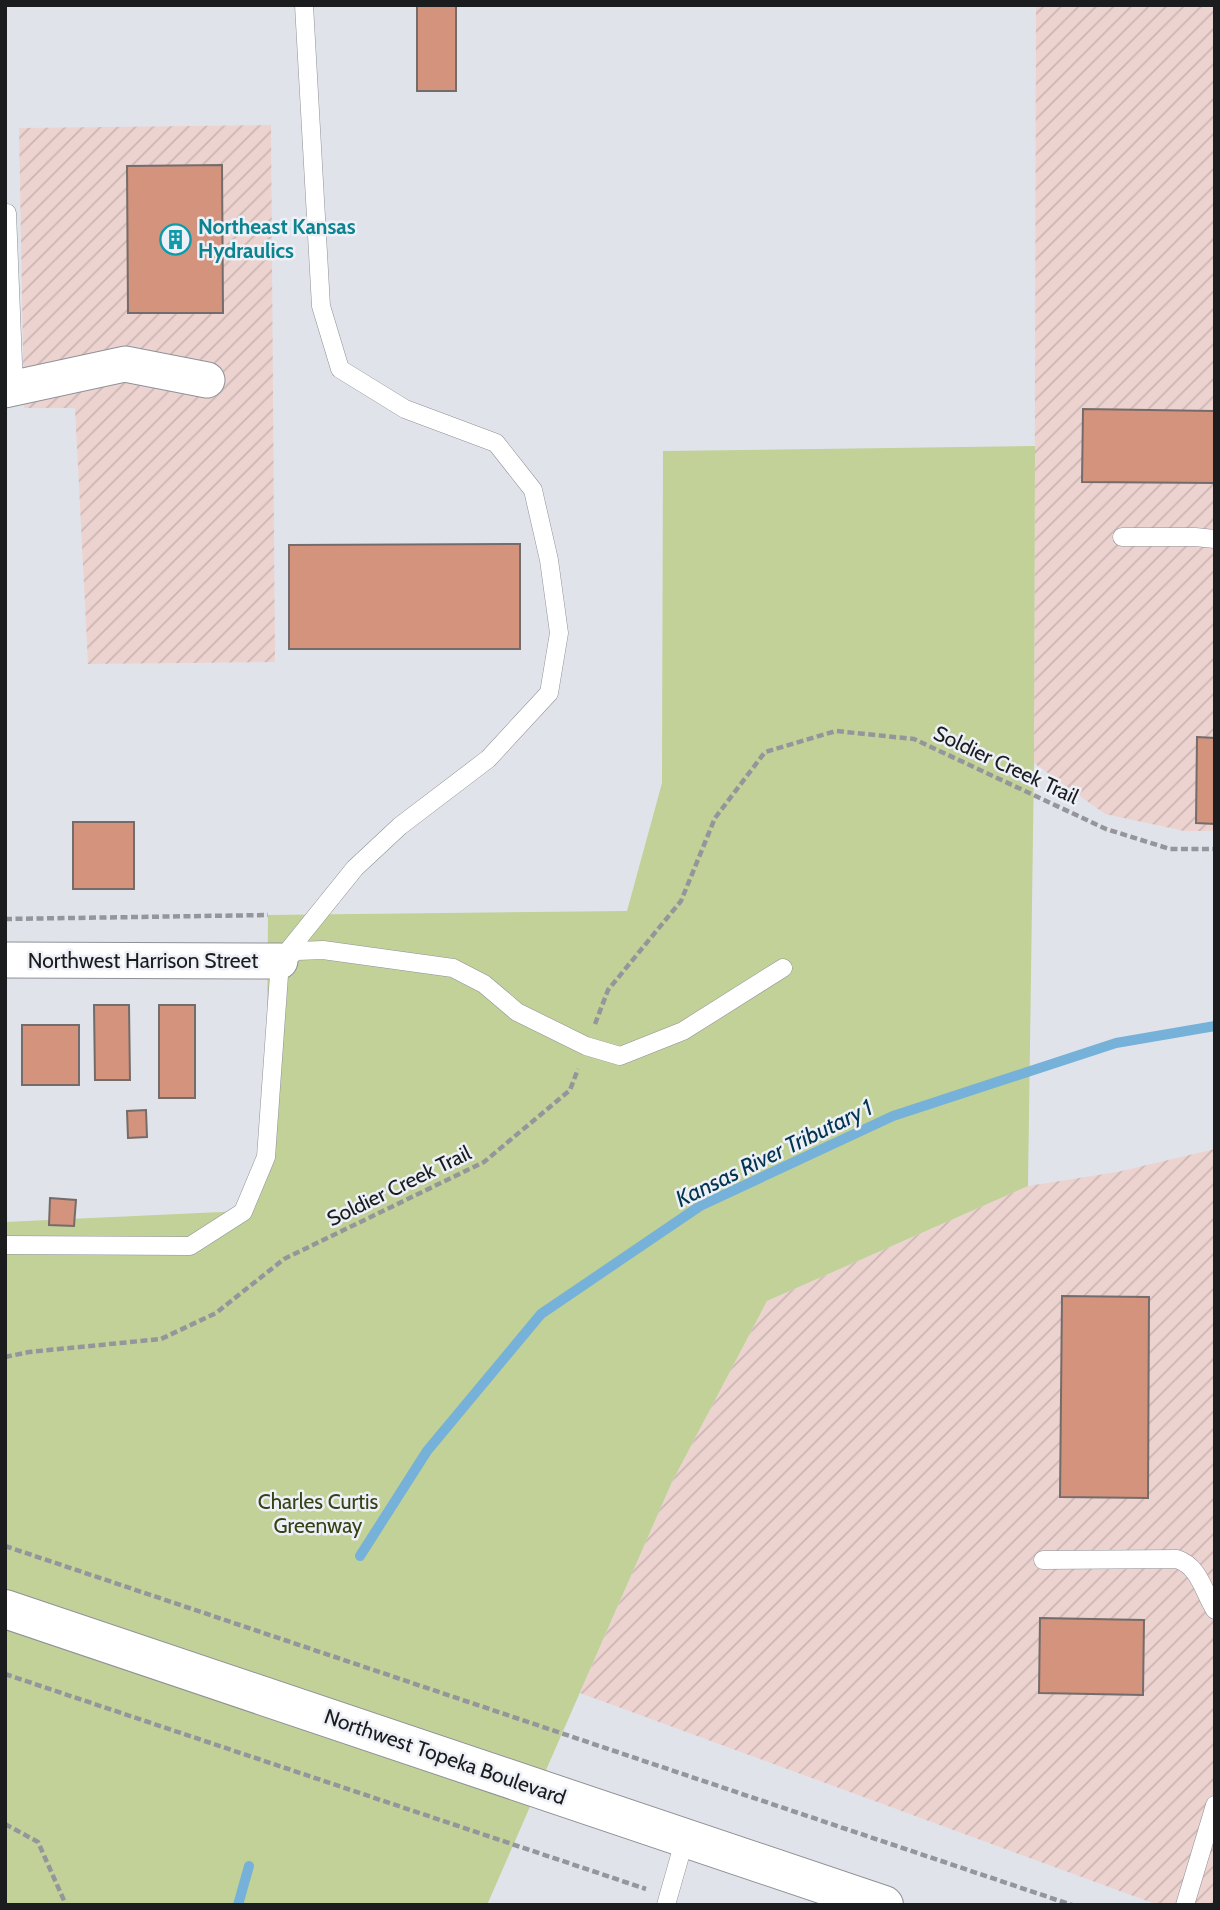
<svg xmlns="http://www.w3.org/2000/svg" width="1220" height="1910" font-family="Cabin,sans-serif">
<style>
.industrial{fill:url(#industrial-furrows)}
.park{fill:#c1d197}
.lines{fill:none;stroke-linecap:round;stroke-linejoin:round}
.stream{stroke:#75b1d8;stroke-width:10}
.building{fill:#d3937c;stroke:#746c6a;stroke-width:2}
.lane-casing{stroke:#8f9198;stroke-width:19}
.street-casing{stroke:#8f9198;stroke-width:37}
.primary-casing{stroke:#8f9198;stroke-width:40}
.path{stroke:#95969b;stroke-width:4.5;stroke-dasharray:7 3.5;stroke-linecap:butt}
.lane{stroke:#fff;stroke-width:18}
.street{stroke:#fff;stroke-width:35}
.primary{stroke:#fff;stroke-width:38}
.labels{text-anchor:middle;stroke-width:5;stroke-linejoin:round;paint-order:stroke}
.culture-label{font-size:21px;font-weight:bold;fill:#0d838f;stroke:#eef0f8;text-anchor:start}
.street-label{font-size:21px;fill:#1b1c1e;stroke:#eef0f8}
.park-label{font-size:21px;fill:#374214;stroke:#eef0f8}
.water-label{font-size:23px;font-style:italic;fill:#023550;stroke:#eef0f8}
</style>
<defs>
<pattern id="industrial-furrows" width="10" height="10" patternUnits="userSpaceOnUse" patternTransform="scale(1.75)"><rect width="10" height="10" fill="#edd3d0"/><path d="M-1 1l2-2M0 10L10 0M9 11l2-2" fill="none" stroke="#cbb5b2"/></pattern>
</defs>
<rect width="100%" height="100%" fill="#e1e3ea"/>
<!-- industrial -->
<path class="industrial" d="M1036,5H1215V831H1184L1105,814L1034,763Z
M271,125L275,662L88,664L75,408H24L19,128Z
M1215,1149V1905H1158L580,1693L672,1482L767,1301L1028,1186L1117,1172Z"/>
<!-- park -->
<path class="park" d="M1035,446L1034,763L1028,1186L767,1301L672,1482L487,1905H5V1222L243,1211L266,1157L268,915L627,911L662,783L663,451Z"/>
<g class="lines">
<!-- stream -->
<path class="stream" d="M360,1556L427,1451L541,1314L700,1206L893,1116L1116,1043L1215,1026
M238,1905L249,1866"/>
</g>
<!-- building -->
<path class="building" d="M417,5H456V91H417Z
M222,165L223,313H128L127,166Z
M1083,409L1215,411V483L1082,482Z
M520,544V649H289V545Z
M1197,737L1215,738V824L1196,823Z
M73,822H134V889H73Z
M94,1005H129L130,1080H95Z
M159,1005H195V1098H159Z
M22,1025H79V1085H22Z
M146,1110L147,1137L128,1138L127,1111Z
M50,1198L76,1200L74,1226L49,1225Z
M1062,1296L1149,1297L1148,1498L1060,1497Z
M1040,1618L1144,1620L1143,1695L1039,1693Z"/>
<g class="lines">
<defs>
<path id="lane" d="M7,213L14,388
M1122,537H1195L1215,539
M280,961L355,868L400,826L488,759L549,693L559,633L549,560L533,490L496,443L405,409L340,369L321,306L304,5
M5,1245L190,1246L243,1212L266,1157L280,961L297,951L323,950L453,968L484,984L517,1012L586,1046L620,1056L683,1031L783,968
M1043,1560L1177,1559C1200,1567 1203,1591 1215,1610
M666,1905L685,1838
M1185,1905L1215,1805"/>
<path id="street" d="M5,390L125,364L207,380
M5,960L280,961"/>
<path id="primary" d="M5,1609L884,1905"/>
</defs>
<!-- lane casing -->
<use href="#lane" class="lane-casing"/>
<!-- street casing -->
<use href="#street" class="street-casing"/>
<!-- primary casing -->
<use href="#primary" class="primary-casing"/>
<!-- path -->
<path class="path" d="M5,919L268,915
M595,1024L608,990L681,901L715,818L765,752L836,731L914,739L1106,829L1170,849H1215
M5,1357L29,1352L161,1339L216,1313L284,1259L484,1162L570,1090L578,1069
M5,1546L1072,1905
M5,1674L646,1889
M5,1824L38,1842L66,1905"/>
<!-- lane -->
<use href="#lane" class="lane"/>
<!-- street -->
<use href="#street" class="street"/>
<!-- primary -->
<use href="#primary" class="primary"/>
</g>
<!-- icons -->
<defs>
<symbol id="building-ring" viewBox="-11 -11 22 22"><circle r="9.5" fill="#eef0f8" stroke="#0f9aa8" stroke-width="1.5"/><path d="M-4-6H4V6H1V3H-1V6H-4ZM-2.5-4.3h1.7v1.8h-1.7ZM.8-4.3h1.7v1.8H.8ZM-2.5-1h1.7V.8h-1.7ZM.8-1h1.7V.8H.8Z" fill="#0f9aa8"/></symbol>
</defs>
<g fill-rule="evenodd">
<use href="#building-ring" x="158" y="222" width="35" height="35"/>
</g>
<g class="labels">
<!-- culture labels -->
<g class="culture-label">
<text x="198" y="234">Northeast Kansas<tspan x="198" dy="24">Hydraulics</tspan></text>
</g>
<!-- street labels -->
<g class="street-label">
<text transform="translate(1006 765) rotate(25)" y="7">Soldier Creek Trail</text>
<text x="143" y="968">Northwest Harrison Street</text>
<text transform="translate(399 1186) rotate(-26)" y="7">Soldier Creek Trail</text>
<text transform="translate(445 1757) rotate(19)" y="7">Northwest Topeka Boulevard</text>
</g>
<!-- park labels -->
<g class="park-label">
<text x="318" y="1509">Charles Curtis<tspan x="318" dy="24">Greenway</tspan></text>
</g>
<!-- water labels -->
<g class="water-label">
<text transform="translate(774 1153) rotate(-26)" y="8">Kansas River Tributary 1</text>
</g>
</g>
<!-- border -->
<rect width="1220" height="1910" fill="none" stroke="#1b1c1e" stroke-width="14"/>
</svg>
